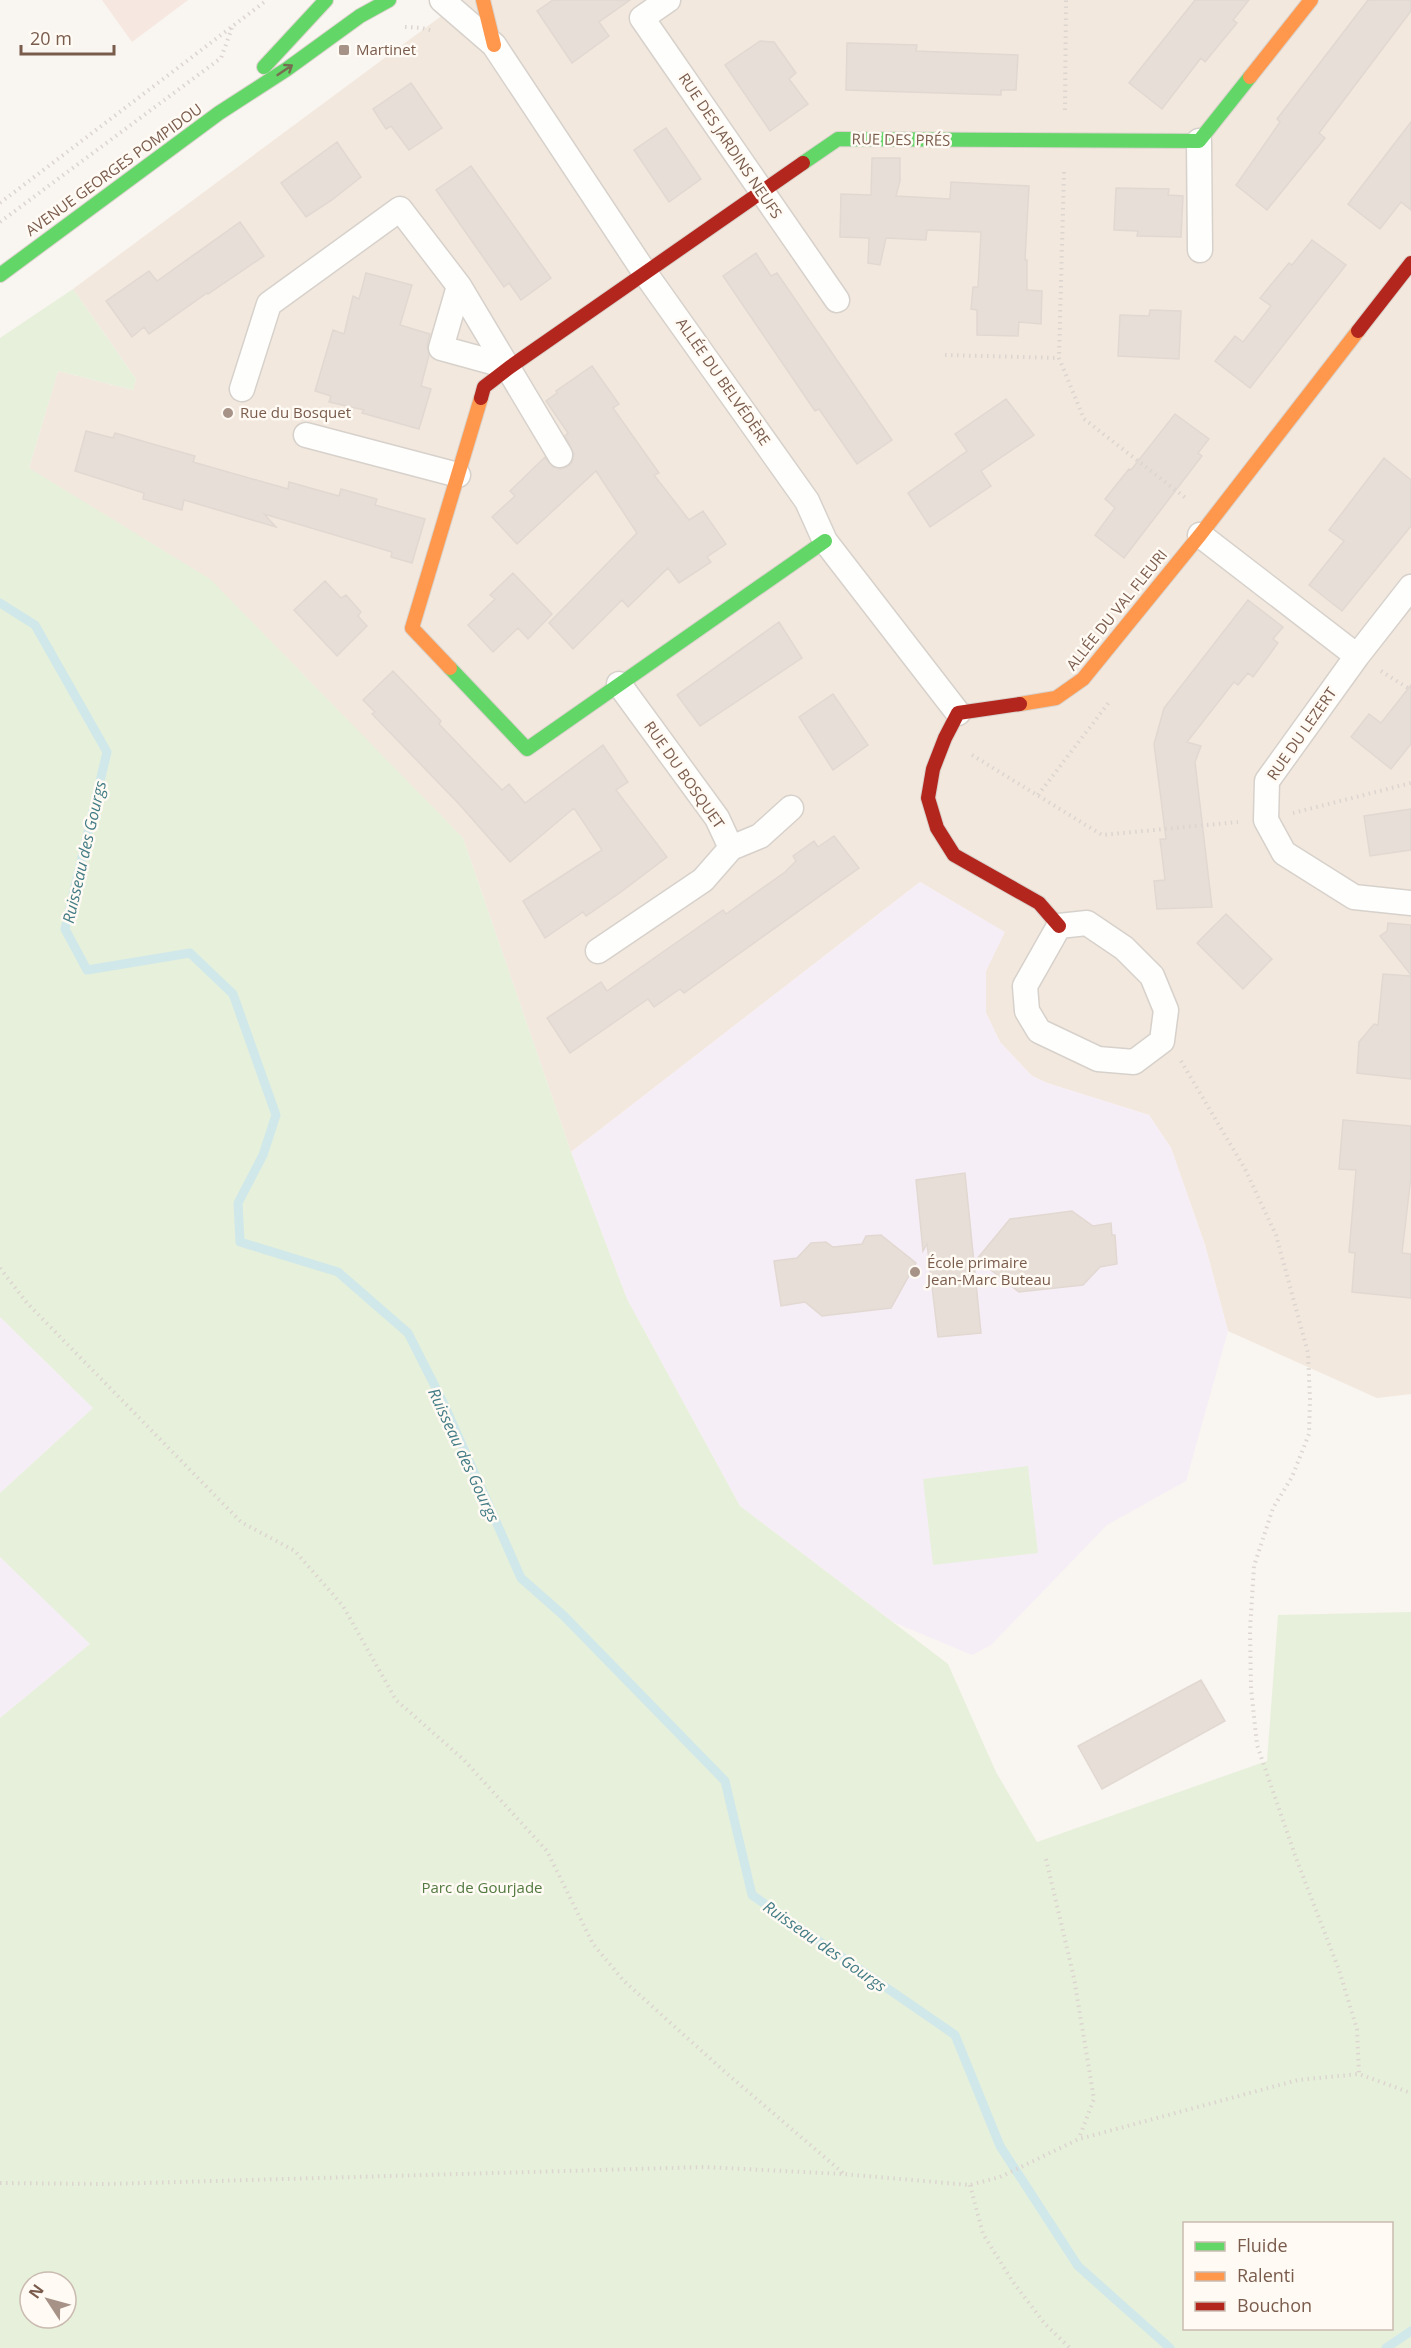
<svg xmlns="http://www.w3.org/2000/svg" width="1411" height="2348" font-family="'Open Sans',sans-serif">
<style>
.residential{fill:#f2e8de}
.commercial{fill:#f6e8e1}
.education{fill:#f6eef6}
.green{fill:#e7f0db;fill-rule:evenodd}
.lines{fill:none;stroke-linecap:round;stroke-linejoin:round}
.stream{stroke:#d0e8ea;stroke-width:9}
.building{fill:#e6ded7;stroke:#e2d8d2;stroke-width:1.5}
.street-casing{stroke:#d7d1cb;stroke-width:27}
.fast-casing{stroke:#d9d2cb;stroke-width:16}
.slow-casing{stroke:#d9d2cb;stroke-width:16}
.jam-casing{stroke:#d9d2cb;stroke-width:16}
.path{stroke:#dcd5d0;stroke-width:4;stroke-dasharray:1.5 4.5;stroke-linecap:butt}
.street{stroke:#fefefd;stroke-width:24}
.fast{stroke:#63d668;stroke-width:14}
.slow{stroke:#ff974d;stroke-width:14}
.jam{stroke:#b3261e;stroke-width:14}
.oneway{stroke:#776e51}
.poi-dot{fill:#a69286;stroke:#fffaf3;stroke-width:2}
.labels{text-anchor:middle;stroke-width:5;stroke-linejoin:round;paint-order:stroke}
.poi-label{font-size:15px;fill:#7a5c4d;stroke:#fffaf3;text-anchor:start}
.street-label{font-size:15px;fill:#7a5c4d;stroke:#fffaf3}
.park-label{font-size:15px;fill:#537a41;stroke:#fffaf3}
.water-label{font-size:16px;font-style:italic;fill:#437c86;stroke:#fffaf3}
</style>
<rect width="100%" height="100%" fill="#f9f5f0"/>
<!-- residential -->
<path class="residential" d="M463,0H1411V1394L1377,1398L1228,1331L1205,1245L1171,1148L1149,1115L1047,1083L1032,1076L1000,1042L986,1013V971L1004,932L920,882L571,1152L463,838L29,468L58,371L133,390L136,379L73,289Z"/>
<!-- commercial -->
<path class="commercial" d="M102,0H188L132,42Z"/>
<!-- education -->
<path class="education" d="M920,882L1005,932L986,971V1013L1000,1042L1032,1076L1047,1083L1149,1115L1171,1148L1205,1245L1228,1331L1186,1481L1107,1525L991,1645L972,1655L893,1622L740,1506L627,1299L571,1152Z
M0,1317L93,1408L0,1493Z
M0,1557L90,1644L0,1718Z"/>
<!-- green -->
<path class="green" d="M73,289L136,379L133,390L58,371L29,468L210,579L463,838L571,1152L627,1299L740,1506L948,1664L996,1772L1037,1842L1267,1761L1278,1615L1411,1612V2348H0V1718L90,1644L0,1557V1493L93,1408L0,1317V338ZM1184,2224H1392V2328H1184ZM30,2282H66V2318H30Z
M1028,1466L1038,1553L933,1565L923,1479Z"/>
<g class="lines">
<!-- stream -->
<path class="stream" d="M0,603L35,625L107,752L65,929L87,970L190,953L233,994L276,1115L263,1155L238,1203L240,1242L338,1272L408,1333L443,1402L521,1578L563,1615L725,1781L752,1895L955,2035L1000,2146L1078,2266L1170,2348
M1386,2348L1411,2331"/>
</g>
<!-- building -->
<path class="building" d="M553,0H630L599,22L609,36L572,63L537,11Z
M1195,0H1249L1233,20L1237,23L1205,62L1201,58L1162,109L1129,83Z
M1368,0H1411V11L1319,133L1325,138L1267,210L1236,185L1280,122L1277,119Z
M760,41L774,42L796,73L789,79L808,104L770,131L725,65Z
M847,43L917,45L916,51L1018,55L1016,90H1001V95L846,90Z
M411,83L442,128L409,150L391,126L386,129L373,109Z
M1411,122V210L1401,202L1380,229L1348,204Z
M666,128L701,179L669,202L634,150Z
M337,142L361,177L332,200L306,217L281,183Z
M872,158H900V181L896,196L950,199L951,182L1029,186L1025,260H1027V290L1042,291L1041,324L1019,322L1018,336L977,335V310L971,309L973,287H978L981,232L927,230L926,240L886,238L880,265L868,263L869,238L840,237L841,194L871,195Z
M471,166L551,278L521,300L509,283L504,287L436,190Z
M1116,188L1169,189L1168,195L1183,196L1181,237L1137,236L1138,231L1114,230Z
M240,222L264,256L208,294L207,293L149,334L144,327L132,337L106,301L149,271L157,281Z
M1312,240L1346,265L1250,388L1215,361L1235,336L1243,342L1271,306L1260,298L1289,263L1292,265Z
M756,253L771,276L777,273L892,440L857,464L819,409L815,411L723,276Z
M366,273L412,285L400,325L430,334L427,345L429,355L421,386L431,389L419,429L362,413L364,410L329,402L331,396L315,391L333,330L344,334L353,296L359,299Z
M1150,310L1181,311L1179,359L1118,356L1120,315L1149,316Z
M592,366L619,404L613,408L659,473L654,475L689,520L703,511L726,544L707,557L711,562L679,583L668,568L628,607L622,600L573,649L549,623L637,533L596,471L517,544L492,517L515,496L510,491L545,457L553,467L560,469L567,467L572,462L574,454L565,436L568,433L546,401L557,393L556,391Z
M1006,399L1034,435L981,471L991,486L930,527L908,493L967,451L955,434Z
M1175,414L1209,439L1198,453L1202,456L1124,558L1095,535L1115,508L1105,499L1129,469L1131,470Z
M86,431L113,438L115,433L156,445L195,456L193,462L288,489L289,482L339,496L341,489L377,499L375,505L425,519L412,563L391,557L392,552L264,514L276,527L184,500L182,510L143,499L144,493L75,471Z
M1384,458L1411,480V526L1342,611L1309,585L1344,541L1329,530Z
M513,573L552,614L528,639L518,628L493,652L468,625L495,599L490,595Z
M325,581L341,598L346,595L361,612L358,616L367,626L337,656L294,610Z
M1248,600L1283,627L1273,639L1278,643L1253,677L1248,673L1238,685L1234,682L1187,742L1201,746L1195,762L1212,907L1157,909L1154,881L1165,880L1160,839H1166L1154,744L1164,708Z
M779,622L802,658L700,726L677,695Z
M393,671L441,721L439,724L502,790L509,784L525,803L603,745L628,782L616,790L667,857L621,892L586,916L583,912L545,938L523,901L602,850L574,808L510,862L459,804L372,714L375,712L363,700Z
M1411,685V744L1391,769L1351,737L1369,714L1381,723Z
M833,694L868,745L833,770L799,717Z
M1411,809V850L1370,856L1364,816Z
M834,836L859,868L684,993L680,989L654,1007L648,999L570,1053L547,1018L601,982L607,991L723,910L726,914L785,872L796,861L793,856L814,841L818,847Z
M1226,914L1272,959L1243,989L1197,943Z
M1388,923L1411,925V975L1380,936L1387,931Z
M1383,974L1411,976V1079L1357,1073L1359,1042L1374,1024L1378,1025Z
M1343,1120L1411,1126V1176L1402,1253L1411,1254V1298L1352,1292L1355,1253L1349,1252L1356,1170L1339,1169Z
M965,1173L981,1333L938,1337L927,1244L923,1251L916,1180Z
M1072,1211L1093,1226L1111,1223L1112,1235H1115L1117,1264L1100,1267L1083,1285L1019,1292L977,1259L1010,1219Z
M881,1235L916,1263L891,1308L822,1316L805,1302L781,1306L774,1261L797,1258L811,1243L826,1242L833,1247L862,1244L866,1236Z
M1201,1680L1225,1721L1102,1789L1078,1746Z"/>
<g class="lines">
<defs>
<path id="street" d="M442,0L494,45L645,273L807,501L825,541L958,713
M668,0L642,18L837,300
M1199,141L1200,250
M459,286L441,348L510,367
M242,389L269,304L400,209L459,286L560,455
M306,435L458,475
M1200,535L1357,656
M1411,587L1357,656L1267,781L1266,820L1284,853L1354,897L1411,903
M619,684L717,818L731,848
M1087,923L1124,948L1152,976L1166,1010L1162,1041L1134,1062L1098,1059L1039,1031L1027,1011L1025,986L1059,926Z
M598,951L703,880L731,848L760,836L791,808"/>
<path id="fast" d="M264,67L326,0
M803,163L838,139L1199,141L1250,77
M0,275L219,113L287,69L360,16L389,0
M450,668L527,749L825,541"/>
<path id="slow" d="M483,0L494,45
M1250,77L1311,0
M450,668L412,628L481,398
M1020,704L1056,698L1083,679L1200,535L1358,331"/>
<path id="jam" d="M1358,331L1411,263
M481,398L484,387L510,367L803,163
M1020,704L958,713L945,738L933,769L928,798L937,828L954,855L1039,903L1059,926"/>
</defs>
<!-- street casing -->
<use href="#street" class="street-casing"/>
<!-- fast casing -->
<use href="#fast" class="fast-casing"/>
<!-- slow casing -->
<use href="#slow" class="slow-casing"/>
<!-- jam casing -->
<use href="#jam" class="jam-casing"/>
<!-- path -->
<path class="path" d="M405,27L422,28L433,31
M1065,110L1066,0
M1064,172L1059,358L1084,419L1187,499
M0,203L267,0
M0,222L221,58L232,28
M945,355L1059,358
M1381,671L1411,690
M972,755L1102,835L1238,822
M1038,795L1110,701
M1293,813L1411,783
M1181,1061L1245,1169L1276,1235L1308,1353L1310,1400L1309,1434L1292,1477L1273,1508L1254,1566L1250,1630L1251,1688L1257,1745L1296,1858L1339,1970L1357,2029L1359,2074
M0,1268L27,1303L241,1522L295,1551L343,1606L396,1700L464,1760L547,1851L593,1944L624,1981L724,2071L843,2173
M1046,1859L1074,1978L1094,2099L1079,2138
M0,2183L108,2184L705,2167L843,2174L970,2185L1000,2177L1079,2139L1298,2080L1359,2074L1411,2093
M970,2185L983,2234L1013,2282L1045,2324L1070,2348"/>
<!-- street -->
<use href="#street" class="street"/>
<!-- fast -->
<use href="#fast" class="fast"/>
<!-- slow -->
<use href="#slow" class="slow"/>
<!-- jam -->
<use href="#jam" class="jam"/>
</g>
<!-- one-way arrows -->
<defs><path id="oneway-shaft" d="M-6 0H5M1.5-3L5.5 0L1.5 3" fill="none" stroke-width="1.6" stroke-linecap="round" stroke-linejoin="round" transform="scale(1.5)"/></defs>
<use class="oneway" href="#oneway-shaft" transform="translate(285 70) rotate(-34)"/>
<!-- markers -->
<g class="poi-dot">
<rect x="338" y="44" width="12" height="12" rx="3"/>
<circle cx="228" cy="413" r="6"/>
<circle cx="915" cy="1272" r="6"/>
</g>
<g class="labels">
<!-- poi labels -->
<g class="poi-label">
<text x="356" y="55">Martinet</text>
<text x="240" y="418">Rue du Bosquet</text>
<text x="927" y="1268">École primaire<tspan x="927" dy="17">Jean-Marc Buteau</tspan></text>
</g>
<!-- street labels -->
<g class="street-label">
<text transform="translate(901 140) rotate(1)" y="5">RUE DES PRÉS</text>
<text transform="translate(730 146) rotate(56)" y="5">RUE DES JARDINS NEUFS</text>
<text transform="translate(114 170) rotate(-36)" y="5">AVENUE GEORGES POMPIDOU</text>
<text transform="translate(723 382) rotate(55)" y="5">ALLÉE DU BELVÉDÈRE</text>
<text transform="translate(1117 610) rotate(-51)" y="5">ALLÉE DU VAL FLEURI</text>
<text transform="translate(1302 734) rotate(-55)" y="5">RUE DU LEZERT</text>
<text transform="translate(684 775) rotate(55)" y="5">RUE DU BOSQUET</text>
</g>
<!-- park labels -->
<g class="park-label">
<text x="482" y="1893">Parc de Gourjade</text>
</g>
<!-- water labels -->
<g class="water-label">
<text transform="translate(84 852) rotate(-77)" y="6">Ruisseau des Gourgs</text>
<text transform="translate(464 1455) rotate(65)" y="6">Ruisseau des Gourgs</text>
<text transform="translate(825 1946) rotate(35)" y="6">Ruisseau des Gourgs</text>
</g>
</g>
<!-- legend -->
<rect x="1183" y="2222" width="210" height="108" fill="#fffaf3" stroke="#cabbb1" stroke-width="1.5"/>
<rect x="1195" y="2242" width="30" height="9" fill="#63d668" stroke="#cabbb1" stroke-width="1.5"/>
<text x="1237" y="2252" font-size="18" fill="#7a5c4d">Fluide</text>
<rect x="1195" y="2272" width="30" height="9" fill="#ff974d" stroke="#cabbb1" stroke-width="1.5"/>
<text x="1237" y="2282" font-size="18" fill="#7a5c4d">Ralenti</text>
<rect x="1195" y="2302" width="30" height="9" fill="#b3261e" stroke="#cabbb1" stroke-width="1.5"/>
<text x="1237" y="2312" font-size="18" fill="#7a5c4d">Bouchon</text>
<!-- north arrow -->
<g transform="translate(48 2300) rotate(306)"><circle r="28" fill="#fffaf3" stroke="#cabbb1" stroke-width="1.5"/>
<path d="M0-4.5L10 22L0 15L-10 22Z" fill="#a69286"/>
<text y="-9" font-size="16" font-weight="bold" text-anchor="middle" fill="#7a5c4d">N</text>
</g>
<!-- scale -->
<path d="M21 45v9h93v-9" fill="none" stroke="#7a5c4d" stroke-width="3"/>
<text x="30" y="45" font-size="18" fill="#7a5c4d" stroke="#fffaf3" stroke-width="4.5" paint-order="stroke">20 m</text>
</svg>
